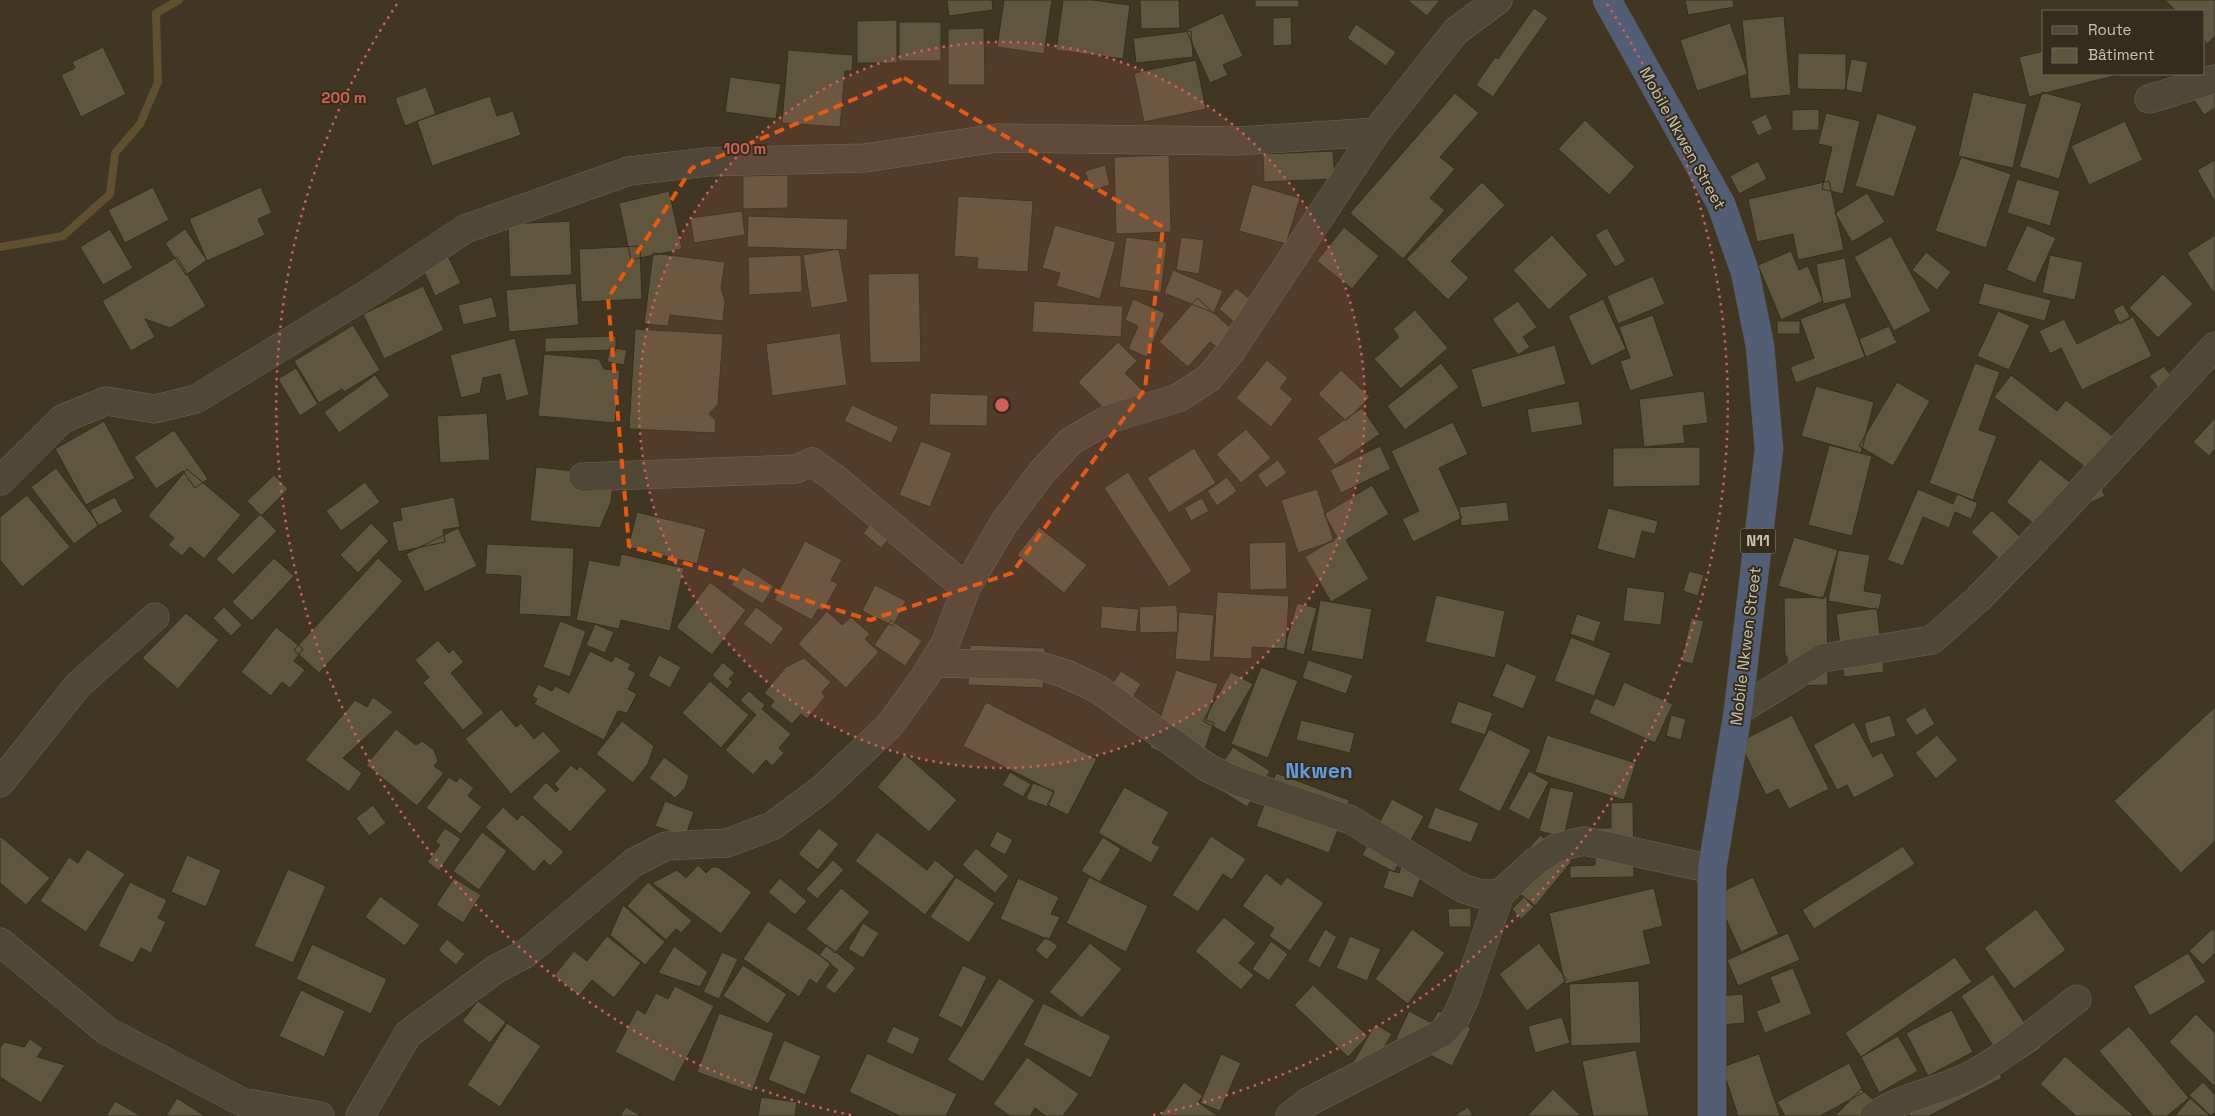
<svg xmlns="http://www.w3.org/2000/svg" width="2215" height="1116" font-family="'Space Grotesk',sans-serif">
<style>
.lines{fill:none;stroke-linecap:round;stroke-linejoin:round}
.stream{stroke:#60502d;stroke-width:8}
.building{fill:#5f563d;stroke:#372f1d}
.minor-casing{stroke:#6e6654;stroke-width:29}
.highway-casing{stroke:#5b5341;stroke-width:29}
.minor{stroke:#504836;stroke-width:28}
.highway{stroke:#525d76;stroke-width:28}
.marked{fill:none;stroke:#e8590c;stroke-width:4;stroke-dasharray:10 6;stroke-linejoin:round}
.ring{fill:none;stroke:#d25f58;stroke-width:2.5;stroke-dasharray:2.5 5}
.labels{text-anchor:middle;stroke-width:4;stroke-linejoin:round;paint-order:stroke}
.shield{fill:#352d1b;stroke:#9e9785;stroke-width:1}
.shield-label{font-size:15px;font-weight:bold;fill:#cbc4b2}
.street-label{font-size:16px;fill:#cbc4b2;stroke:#352d1b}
.district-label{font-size:21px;font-weight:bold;fill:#619be1;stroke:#352d1b}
.centre{fill:#d25f58;stroke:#352d1b;stroke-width:2.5}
.ring-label{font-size:15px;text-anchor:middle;font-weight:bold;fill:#d25f58;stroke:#352d1b;stroke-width:4;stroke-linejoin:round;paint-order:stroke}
</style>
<rect width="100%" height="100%" fill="#403622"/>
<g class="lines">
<!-- stream -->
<path class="stream" d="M0,247L63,236L110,194L115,153L140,124L158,82L156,13L179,0"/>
</g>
<!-- building -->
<path class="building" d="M947,0H992L993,10L949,16Z
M1004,0H1052L1044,54L997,47Z
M1063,0H1092L1130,5L1123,59L1056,50Z
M1140,0H1179L1180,28L1141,29Z
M1255,0H1299V7H1255Z
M1407,0H1440L1427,16Z
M1685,0H1733L1734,7L1688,15Z
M2165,0H2215V36L2207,44L2204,40V11H2176Z
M1534,8L1548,18L1493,97L1476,85L1495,57L1498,59Z
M1223,13L1243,56L1223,65L1228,75L1210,83L1186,30Z
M1784,16L1791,95L1750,99L1742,20Z
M1291,17L1292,45L1273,46V18Z
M897,20V63H857V21Z
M899,22H941V61H899Z
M1730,23L1748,74L1697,91L1680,40Z
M1356,24L1396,52L1386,66L1347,38Z
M984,28L985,85H948V29Z
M1191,31L1193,57L1136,63L1133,38Z
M103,47L126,94L81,117L61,75L75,68L72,62Z
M788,50L853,55L852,71H845L840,127L782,123Z
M2044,51V74L2118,75L2029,97L2019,57Z
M1798,53L1846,54V90L1797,89Z
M1851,59L1868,62L1862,93L1845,90Z
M1196,60L1206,109L1144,122L1134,73Z
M730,77L781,84L776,119L725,112Z
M2215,83V108L2204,115L2193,98Z
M426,87L436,114L405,126L395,98Z
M1973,92L2027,104L2013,168L1958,156Z
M2042,92L2082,103L2059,179L2019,167Z
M1455,93L1479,113L1440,157L1455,169L1430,198L1445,210L1403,259L1350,213Z
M490,96L497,116L513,111L521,135L432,166L417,121Z
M1819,109V130L1792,131V110Z
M1826,113L1860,121L1843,194L1822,189L1832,147L1818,144Z
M1877,113L1917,126L1894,197L1855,186Z
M1766,114L1773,129L1758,136L1751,121Z
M1585,120L1635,167L1609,195L1558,149Z
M2125,121L2143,160L2089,185L2071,146Z
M1333,151L1335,179L1264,182L1263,154Z
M1169,155L1171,232L1116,234L1114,157Z
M1961,157L2011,174L1986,248L1935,231Z
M2215,160V202L2197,170Z
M1758,161L1767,179L1739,194L1730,176Z
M1105,165L1110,185L1091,191L1085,171Z
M788,175V208L743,209V176Z
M2017,179L2060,191L2050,226L2007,213Z
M1829,181L1844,250L1798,260L1793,234L1757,242L1748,199Z
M1482,182L1505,205L1451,261L1469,278L1448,300L1406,259Z
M1252,184L1300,198L1286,244L1239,231Z
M153,187L169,220L125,243L108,210Z
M261,187L272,213L258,219L265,235L207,261L189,219Z
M669,191L682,249L631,260L619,203Z
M1867,193L1885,222L1852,242L1835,213Z
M958,196L1033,201L1028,272L977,269L978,258L954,256Z
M742,211L745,235L694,243L690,218Z
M748,216L848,219L847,250L747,247Z
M570,221L572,275L510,277L508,224Z
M1055,225L1116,242L1100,299L1056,286L1060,273L1042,268Z
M2027,225L2056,238L2035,283L2006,270Z
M1344,227L1379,256L1352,289L1317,261Z
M1607,228L1626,261L1615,267L1595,235Z
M110,229L133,268L103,285L80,247Z
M185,229L207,260L186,275L165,243Z
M1552,235L1588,275L1549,310L1513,270Z
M2215,235V291L2213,292L2187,253Z
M1891,236L1931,311L1894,331L1854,257Z
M1126,237L1167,242L1161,293L1119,287Z
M1181,237L1204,240L1199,274L1176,270Z
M640,246L642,299L581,302L579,249Z
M839,249L848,302L811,308L803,255Z
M445,250L461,283L435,296L420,263Z
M1791,251L1799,270L1808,266L1823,301L1781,320L1758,265Z
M1926,252L1951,272L1937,290L1912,270Z
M653,253L725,262L721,288L725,301L723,321L670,315L668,326L644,324Z
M801,255L802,292L749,295L748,257Z
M2050,255L2083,262L2075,300L2042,293Z
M177,257L206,306L170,328L145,319L155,337L131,351L102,301Z
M1845,258L1852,298L1823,304L1816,264Z
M1173,270L1223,291L1214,313L1164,293Z
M919,273L921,362L870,363L868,274Z
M2163,274L2193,304L2158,338L2129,308Z
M1653,276L1665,304L1618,324L1607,296Z
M576,283L579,325L509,332L506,290Z
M1984,283L2051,300L2045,321L1978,304Z
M423,286L444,330L384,359L363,314Z
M1236,288L1251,300L1234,322L1219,309Z
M492,297L497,317L463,325L458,305Z
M1197,298L1233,330L1217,347L1210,342L1188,367L1159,342Z
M1133,299L1165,313L1147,357L1128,349L1138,326L1125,320Z
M1603,299L1626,349L1591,366L1568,316Z
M1034,301L1123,306L1121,337L1032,332Z
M1518,301L1537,327L1523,337L1530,347L1518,355L1492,319Z
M1845,302L1865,357L1796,383L1790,367L1814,358L1800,319Z
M2123,304L2131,318L2120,324L2113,310Z
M1415,310L1448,348L1401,389L1374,359L1399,337L1393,329Z
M1998,311L2030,325L2009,370L1977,356Z
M1653,315L1674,376L1630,391L1620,361L1630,358L1619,327Z
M2133,316L2152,356L2082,390L2061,348L2050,354L2039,331L2064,319L2077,344Z
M1777,321H1800V334H1777Z
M353,325L380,370L344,392L342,389L319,403L294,361Z
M1889,326L1897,343L1866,357L1859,339Z
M635,329L723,334L718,404L709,414L716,421L715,433L629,429Z
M840,333L847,385L772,396L766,344Z
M616,336V350L545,352V338Z
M515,338L529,395L506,401L500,374L483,378L480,393L461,398L450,355Z
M1118,342L1137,361L1125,373L1147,395L1119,424L1078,382Z
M1555,345L1566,384L1482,408L1471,369Z
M610,347L627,350L624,365L607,362Z
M544,354L599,359L604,369L620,370L615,423L538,416Z
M1267,360L1288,378L1280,388L1293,399L1271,427L1236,398Z
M1441,363L1459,387L1405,430L1387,406Z
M1975,363L2000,372L1979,430L1997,436L1973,500L1929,483Z
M2164,366L2180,388L2166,398L2149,376Z
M296,368L318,404L300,416L278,379Z
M1341,370L1370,397L1346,421L1318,394Z
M375,375L390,396L339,433L324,412Z
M2011,375L2057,411L2066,400L2123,444L2098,477L1994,397Z
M1897,382L1930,401L1893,466L1859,446Z
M1816,386L1874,402L1861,453L1801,436Z
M1704,391L1708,423L1683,426L1685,443L1644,447L1639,399Z
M930,393L988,395L987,426L929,425Z
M1579,401L1583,425L1531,433L1527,409Z
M852,405L899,427L891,443L844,421Z
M1362,408L1380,434L1335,465L1317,438Z
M487,413L490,460L440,463L437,416Z
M2215,418V449L2209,456L2193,442Z
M104,421L135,478L86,505L55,449Z
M1453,422L1468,454L1439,468L1462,518L1413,542L1402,519L1419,511L1391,451Z
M1246,429L1271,458L1241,483L1216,454Z
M174,430L208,479L195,488L183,471L156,489L134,457Z
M921,441L952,453L930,507L899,495Z
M1829,445L1872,456L1852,536L1808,525Z
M1380,446L1391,469L1341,493L1330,470Z
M1700,447V486L1613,487V448Z
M1194,448L1216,483L1169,513L1147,478Z
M2040,459L2080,490L2046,533L2006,502Z
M1278,460L1287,473L1266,488L1257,475Z
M536,467L614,475L611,502L600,528L530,521Z
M56,468L99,525L74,544L31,487Z
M187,469L241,515L204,559L190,547L182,556L168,545L174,538L148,516Z
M1128,472L1192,571L1169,587L1104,488Z
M274,475L288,489L261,516L247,501Z
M1227,477L1237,491L1217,506L1207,491Z
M2096,478L2105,496L2092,502L2083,484Z
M365,482L380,502L341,531L326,511Z
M1372,485L1389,514L1346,540L1369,579L1331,602L1305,557L1337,537L1324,514Z
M1317,489L1334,541L1298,553L1281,500Z
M1918,489L1953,504L1957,494L1978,503L1971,519L1955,512L1949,528L1923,517L1903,566L1887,560Z
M27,495L70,547L22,587L0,560V517Z
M115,497L123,512L98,526L90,510Z
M454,497L460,527L443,530L445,542L398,552L392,522L402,520L400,508Z
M1202,498L1209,511L1191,521L1184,508Z
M1507,502L1509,521L1461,526L1459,507Z
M1608,508L1658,521L1655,534L1642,531L1635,559L1597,549Z
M1992,510L2030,546L2009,568L1971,532Z
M637,512L706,529L697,564L628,547Z
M260,514L277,531L233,575L216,559Z
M876,518L894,533L881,548L863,533Z
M371,523L389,541L358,573L340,555Z
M1039,527L1087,565L1064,593L1017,555Z
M458,528L477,566L425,592L406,554Z
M1794,537L1838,550L1823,599L1778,586Z
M805,541L842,560L831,580L838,584L823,611L818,609L812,620L774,600Z
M1286,542L1287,589L1250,590L1249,543Z
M487,544L574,548L571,617L519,614L521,576L485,574Z
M1838,550L1870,555L1864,591L1882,594L1879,610L1828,601Z
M621,554L684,568L670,631L621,620L619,629L576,620L589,560L619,566Z
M274,558L294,576L252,621L232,602Z
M378,558L403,581L319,673L294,650Z
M743,567L774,586L763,604L731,585Z
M1689,571L1704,575L1698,596L1683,591Z
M710,582L746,610L712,655L676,627Z
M875,585L906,601L893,626L862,611Z
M1627,587L1665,592L1661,625L1623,621Z
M1217,592L1289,596L1286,649L1252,647V659L1213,657Z
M1436,595L1505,611L1495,658L1425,642Z
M1827,597L1828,685L1788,686L1787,656H1785L1784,598Z
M1320,600L1372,609L1363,660L1311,651Z
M1297,603L1317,608L1304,655L1284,649Z
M1177,605L1178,632L1140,633L1139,607Z
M1102,606L1139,609L1136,632L1100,628Z
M224,607L242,625L231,636L213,618Z
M756,607L784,628L771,645L743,624Z
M1877,608L1884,672L1844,677L1836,614Z
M827,611L842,625L851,617L870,634L865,639L879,652L846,688L798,644Z
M1179,612L1214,615L1210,662L1175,659Z
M186,613L219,640L178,689L142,658Z
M1577,614L1601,622L1594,642L1570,634Z
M1691,618L1704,621L1693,664L1681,661Z
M891,620L922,641L905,666L874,645Z
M560,621L586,631L570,677L543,667Z
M595,624L614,632L605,653L586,645Z
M276,627L303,649L294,661L305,670L290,688L282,682L271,696L241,672Z
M1571,637L1611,653L1594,696L1554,681Z
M438,640L449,653L453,649L464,662L451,673L484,713L463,730L423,683L429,677L415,660Z
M970,645L1045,648L1043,688L968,685Z
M590,651L612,662L615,656L631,664L628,669L636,673L628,689L637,694L627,713L618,711L604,740L534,704L537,699L532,696L538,684L552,691L555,686L569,693Z
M659,655L681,667L670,688L648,676Z
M804,658L831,682L822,692L825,697L807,719L801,714L792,724L770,706L774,701L764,693L786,667Z
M1308,660L1353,675L1346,694L1302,678Z
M723,662L735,673L729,679L733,682L727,689L712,675Z
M1506,663L1537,676L1523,709L1492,696Z
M1261,667L1298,681L1268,758L1231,744Z
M1176,670L1218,684L1206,720L1214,723L1200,764L1150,748Z
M1121,671L1141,684L1129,704L1108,690Z
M1231,672L1253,684L1225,733L1203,721Z
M710,681L749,715L721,748L682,713Z
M1624,682L1673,704L1655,743L1589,713L1595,698L1614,706Z
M749,691L765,705L762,709L791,734L779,748L784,753L772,766L766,760L753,775L725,750L756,715L740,700Z
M373,697L393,712L343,758L362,773L349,792L305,760L355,700L367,707Z
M1458,701L1493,713L1485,735L1450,723Z
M986,702L1097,759L1068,815L1047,805L1054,792L963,746Z
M1925,707L1935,724L1916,736L1905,719Z
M2215,707V841L2181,873L2114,801Z
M501,709L516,727L521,723L534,739L543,731L561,751L511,794L465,739Z
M1671,715L1686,719L1681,740L1666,736Z
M1792,715L1829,789L1789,809L1778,789L1766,795L1739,742Z
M1890,715L1896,736L1870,744L1864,723Z
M1301,720L1355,733L1350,753L1296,740Z
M622,721L654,746L648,764L633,783L596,754Z
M1854,722L1873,757L1882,752L1895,776L1854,798L1847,785L1837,790L1813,745Z
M396,729L416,745L422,741L434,750L438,761L434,766L444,773L417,806L366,765Z
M1489,729L1531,750L1500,812L1458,790Z
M1547,735L1636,763L1624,800L1535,772Z
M1937,735L1958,760L1936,779L1915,753Z
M1233,747L1270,771L1247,807L1209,783Z
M905,754L957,800L929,832L877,787Z
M664,757L689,776L685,788L675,798L649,778Z
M571,765L577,770L580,766L607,790L570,832L532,798L546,782L556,792L559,789L554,784Z
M1529,771L1549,782L1529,820L1508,809Z
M1010,772L1031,784L1023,797L1002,785Z
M1276,773L1349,800L1329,853L1256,826Z
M449,777L456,782L460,777L474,788L468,796L482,807L461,834L426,808Z
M1033,783L1054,791L1048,807L1026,799Z
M1124,787L1169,812L1152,843L1160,847L1151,863L1098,833Z
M1550,787L1574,792L1564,837L1539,831Z
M1392,799L1424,816L1394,872L1362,855Z
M665,801L694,812L685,837L655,826Z
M1633,802L1634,877L1570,878V866L1595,865L1596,828H1611V803Z
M373,805L386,823L369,836L356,818Z
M503,807L517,820L522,814L564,852L550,866L544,860L534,872L485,827Z
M1435,807L1479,823L1471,843L1427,828Z
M445,828L461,839L439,871L427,862L440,845L435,842Z
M819,828L839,844L818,870L798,854Z
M997,831L1013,840L1005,855L989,846Z
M482,832L507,851L479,890L453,871Z
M877,832L927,870L935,860L955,876L925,915L855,861Z
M1540,835L1572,861L1535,906L1503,880Z
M0,836L50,878L26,905L0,883Z
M1211,836L1246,859L1232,880L1223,874L1198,912L1172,895Z
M1103,837L1121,849L1100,882L1081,871Z
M1903,846L1915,864L1814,929L1802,910Z
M976,848L1009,876L995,893L962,865Z
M87,849L125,874L86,932L40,901L69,857L78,863Z
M187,855L221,870L206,907L171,892Z
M1405,856L1426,863L1413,898L1383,888L1389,870L1399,873Z
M833,860L844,870L817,899L806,889Z
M698,865L706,873L712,867H718L752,892L721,934L652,883L677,870L686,878Z
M288,869L326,886L293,963L254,946Z
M1266,873L1281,885L1287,877L1324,903L1290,951L1269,936L1274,928L1242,906Z
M956,877L995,903L969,943L930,917Z
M1089,877L1148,906L1126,952L1066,923Z
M1753,877L1779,934L1741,952L1715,895Z
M454,878L481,895L463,923L436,905Z
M780,878L807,901L795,915L768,892Z
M1018,878L1059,897L1051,914L1060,917L1049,940L1000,919Z
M130,882L167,900L158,918L166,922L151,953L141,948L133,963L98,946Z
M648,882L692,921L681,933L676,929L666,940L627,906Z
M841,888L870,912L835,953L806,929Z
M1654,888L1663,926L1643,931L1651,964L1565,984L1549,913Z
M380,896L420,925L405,946L365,917Z
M1524,897L1534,907L1521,919L1512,909Z
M623,905L665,942L645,965L610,935Z
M1471,908V927H1449L1448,909Z
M2036,909L2066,950L2014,989L1984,948Z
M1224,917L1256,943L1239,963L1254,975L1241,990L1195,951Z
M768,921L831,963L817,984L810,979L799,997L743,959Z
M863,923L879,933L863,958L848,949Z
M1325,929L1337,937L1320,968L1307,961Z
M1412,929L1445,953L1408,1004L1375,979Z
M2212,929L2215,932V953L2203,965L2189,951Z
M1788,933L1800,960L1738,986L1727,960Z
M607,936L641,963L614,998L592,980L579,996L554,976L574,951L587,961Z
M1350,936L1381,949L1367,981L1336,968Z
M1046,937L1058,946L1047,960L1035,950Z
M447,939L465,954L456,965L438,950Z
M1271,941L1288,954L1269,981L1252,969Z
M1090,943L1122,969L1082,1018L1049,992Z
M1539,943L1567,980L1527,1011L1499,974Z
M312,944L387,979L371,1014L296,979Z
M827,945L856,968L835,994L825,987L838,970L819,955Z
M674,946L708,972L700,987L658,973Z
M722,952L738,959L719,999L703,992Z
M2188,953L2206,982L2150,1016L2133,986Z
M1955,957L1972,982L1861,1057L1845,1033Z
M743,965L787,994L768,1024L723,996Z
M963,965L987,977L962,1028L938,1016Z
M1793,968L1812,1014L1765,1033L1756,1011L1780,1002L1770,977Z
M1993,974L2041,1048L2008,1069L1961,996Z
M999,978L1035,1000L983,1082L947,1060Z
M1639,981L1641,1043L1571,1046L1569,984Z
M1313,985L1368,1036L1348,1057L1294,1005Z
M675,986L714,1006L674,1082L615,1052L637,1009L645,1014L656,993L668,999Z
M301,990L345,1011L324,1057L279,1036Z
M1743,994L1745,1023L1708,1026L1706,997Z
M478,1001L506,1022L490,1043L462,1021Z
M1043,1003L1111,1036L1091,1078L1023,1045Z
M1952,1010L1973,1052L1928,1076L1906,1033Z
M1409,1011L1432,1023L1438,1011L1471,1028L1452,1066L1396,1038Z
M719,1013L774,1033L752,1092L697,1072Z
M2196,1014L2215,1033V1087L2169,1042Z
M1562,1017L1570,1043L1535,1053L1528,1026Z
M507,1023L541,1046L500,1107L467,1085Z
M1375,1024L1392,1034L1367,1076L1351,1066Z
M893,1026L920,1038L913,1055L886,1042Z
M2129,1026L2189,1098L2167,1116H2153L2099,1051Z
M1898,1036L1918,1071L1879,1093L1861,1057Z
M30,1039L43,1048L37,1057L65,1065L41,1103L0,1077V1048L4,1042L24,1047Z
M784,1040L821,1056L805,1095L768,1080Z
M1636,1050L1649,1116H1593L1582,1061Z
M867,1053L957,1094L946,1116H900L849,1092Z
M1221,1054L1241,1063L1220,1111L1200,1103Z
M1759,1054L1780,1116H1738L1722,1067Z
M2065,1056L2134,1116H2076L2040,1084Z
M1027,1057L1079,1094L1063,1116H1046L1035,1108L1030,1116H1010L993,1104Z
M1993,1059L2002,1078L1929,1116H1910L1905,1105Z
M1849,1063L1864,1092L1820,1116H1785L1777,1102Z
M1184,1082L1203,1096L1198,1102L1218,1116H1160Z
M2203,1082L2215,1095V1112L2211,1116L2189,1095Z
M1553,1089L1581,1116H1527Z
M1861,1089L1877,1103L1885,1116H1835Z
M761,1097L797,1102L795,1116H758Z
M177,1098L205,1116H166Z
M2190,1098L2210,1116H2175Z
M115,1101L141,1116H106Z
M626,1107L641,1116H620Z
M1468,1107L1473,1116H1454Z"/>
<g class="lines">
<defs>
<path id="minor" d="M2149,99L2215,79
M583,477L796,469L812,462L833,477L966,588
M0,481L62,419L106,401L155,409L196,399L369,293L465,229L629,171L708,162L865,158L997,138L1238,141L1376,132
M933,663L1037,665L1066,674L1098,689L1208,768L1236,781L1351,820L1462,888L1480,894H1500
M1738,711L1823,658L1932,640L1978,599L2027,549L2215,346
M0,783L78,685L155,617
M0,942L107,1031L242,1102L320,1116
M360,1116L408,1034L496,969L525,954L633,863L666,846L727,843L772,826L821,790L889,726L924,678L946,642L966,588L1004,523L1042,472L1071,441L1109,419L1178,398L1209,378L1231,351L1376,132L1456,31L1498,0
M1290,1116L1308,1102L1442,1033L1455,1019L1465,998L1500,894L1536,861L1558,847L1584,841L1712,869
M1874,1116C1904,1096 1932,1093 1963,1079C2001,1061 2043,1025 2077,999"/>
<path id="highway" d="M1607,0L1721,204L1745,272L1760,346L1769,449L1738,711L1712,869V1116"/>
</defs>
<!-- minor casing -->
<use href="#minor" class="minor-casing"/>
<!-- highway casing -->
<use href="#highway" class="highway-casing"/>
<!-- minor -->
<use href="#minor" class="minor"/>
<!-- highway -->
<use href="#highway" class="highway"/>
</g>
<!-- marked area -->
<path class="marked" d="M904,78L1163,227L1145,389L1012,573L870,620L629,546L608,298L692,168Z"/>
<!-- distance rings -->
<circle cx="1002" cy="405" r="363" fill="#d25f58" fill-opacity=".12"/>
<g class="ring">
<circle cx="1002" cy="405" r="363"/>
<path d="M851 1115A726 726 0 0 1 397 4M1607 4A726 726 0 0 1 1153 1115"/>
</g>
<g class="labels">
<!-- shield labels -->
<rect class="shield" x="1740.5" y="528.5" width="35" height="25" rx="4"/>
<g class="shield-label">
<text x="1758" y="546">N11</text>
</g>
<!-- street labels -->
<g class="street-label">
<text transform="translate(1683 138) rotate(61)" y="6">Mobile Nkwen Street</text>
<text transform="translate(1745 646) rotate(-83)" y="6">Mobile Nkwen Street</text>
</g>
<!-- district labels -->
<g class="district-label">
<text x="1319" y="778">Nkwen</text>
</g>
</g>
<circle cx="1002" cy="405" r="8" class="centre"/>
<g class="ring-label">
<text x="344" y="103">200 m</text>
<text x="745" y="154">100 m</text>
</g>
<!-- legend -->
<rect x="2042" y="10" width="162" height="65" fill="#352d1b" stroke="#716957"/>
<rect x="2052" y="26" width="25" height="8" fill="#504836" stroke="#716957"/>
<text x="2088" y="35" font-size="15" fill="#cbc4b2">Route</text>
<rect x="2052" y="48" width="25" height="15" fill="#5f563d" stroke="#716957"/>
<text x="2088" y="60" font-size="15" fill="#cbc4b2">Bâtiment</text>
</svg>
